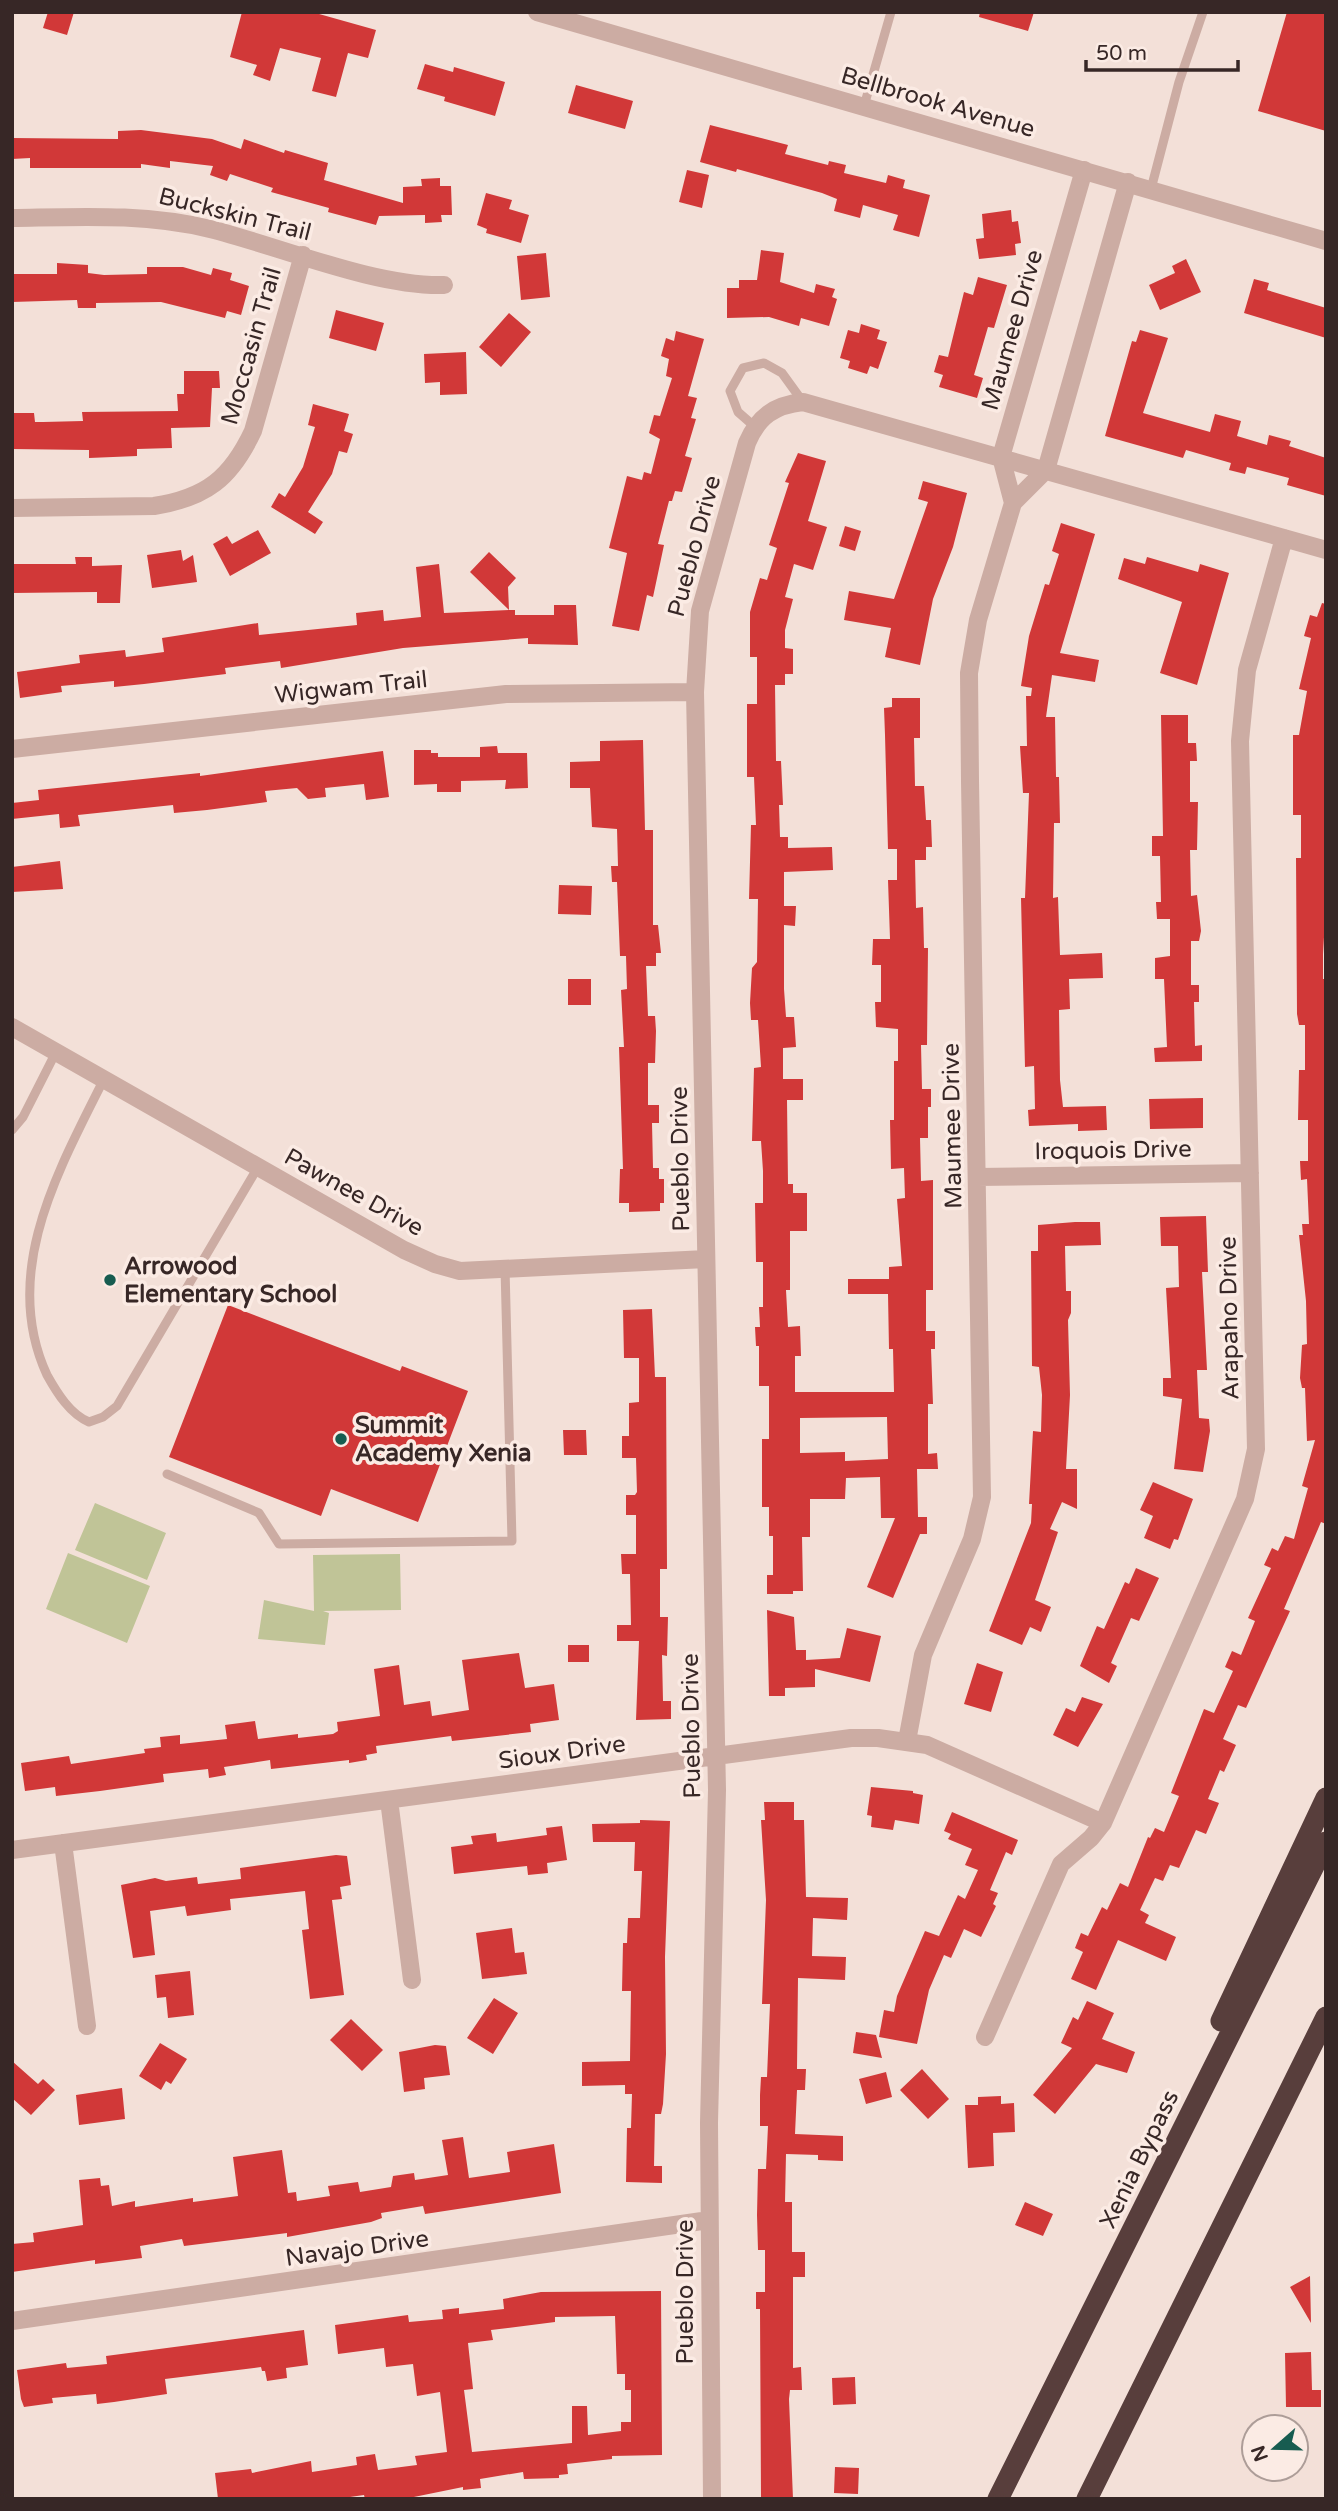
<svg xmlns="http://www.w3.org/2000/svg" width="1338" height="2511" font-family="'Varela Round',sans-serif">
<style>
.green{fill:#c0c497}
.building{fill:#d13838;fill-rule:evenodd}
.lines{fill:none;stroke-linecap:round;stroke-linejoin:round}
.service{stroke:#ccaca3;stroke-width:9}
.minor{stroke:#ccaca3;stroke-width:18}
.tertiary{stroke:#ccaca3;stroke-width:18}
.motorway{stroke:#583e3c;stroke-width:21}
.poi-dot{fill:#175c50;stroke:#fbebe4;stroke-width:2.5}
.labels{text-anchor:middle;stroke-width:7;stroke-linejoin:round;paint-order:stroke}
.street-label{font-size:24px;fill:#372726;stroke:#fbebe4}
.poi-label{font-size:24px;font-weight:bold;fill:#372726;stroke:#fbebe4;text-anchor:start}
</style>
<rect width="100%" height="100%" fill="#f3e0d8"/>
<!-- green -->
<path class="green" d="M95,1503L166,1533L147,1580L75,1550Z
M68,1553L150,1586L127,1643L46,1609Z
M400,1554L401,1610L323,1611L329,1613L325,1645L258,1639L264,1600L314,1611L313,1555Z"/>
<!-- building -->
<path class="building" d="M48,12H74L67,35L43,28Z
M242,12H312L376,30L368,58L348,53L336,97L312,91L321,58L280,48L270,81L253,75L257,65L230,57Z
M980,12H1034L1028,31L979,17Z
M1287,12H1326V131L1258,111Z
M425,64L453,72L454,67L505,82L495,116L444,101L445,97L417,89Z
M576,85L633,101L625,129L568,113Z
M710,125L788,145L785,154L828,165L829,161L846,165L844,173L886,183L888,175L905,180L903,188L930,195L919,237L893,230L898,215L863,205L860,218L834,211L837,199L822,193L737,169L736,172L700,162Z
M141,130L212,139L241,149L244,139L284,153L285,150L328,163L324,180L403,203V187L422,186L421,179L440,178V186H451L452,215H441L442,222L425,223V215L379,216L376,225L328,212L329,208L271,192L273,188L230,174L227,181L210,175L213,166L170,161V168L141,164V168H30V158L12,159V138L118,139V131Z
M687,170L709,175L702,208L679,202Z
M486,193L512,200L509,209L529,215L521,243L486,233L487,229L477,225Z
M1011,210L1012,222L1018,221L1021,243L1015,244L1016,255L979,259L976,239L984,238L982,214Z
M761,250L784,253L780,282L814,293L816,284L835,289L832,297L837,299L829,326L801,318L799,326L769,317L727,318V288H739V280H757Z
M546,253L550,297L521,300L517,256Z
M1186,259L1201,292L1160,310L1149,285L1175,273L1172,266Z
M57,263L88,265V273L104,275L147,274V267H183L211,275L213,268L232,273L230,280L249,286L241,315L227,311L225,318L161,302L96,303V308H78L77,300L12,302V274H57Z
M978,277L1007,285L994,328L988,327L974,375L983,378L977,398L939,387L943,375L934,372L939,355L948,357L964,292L973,295Z
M1254,279L1269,283L1267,290L1326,308V338L1244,313Z
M336,310L384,323L376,351L329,338Z
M509,313L531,332L501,367L479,347Z
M861,324L880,330L877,339L887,342L878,369L870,366L867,374L848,368L850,361L840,358L848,330L859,333Z
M1140,330L1168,338L1143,413L1210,432L1215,414L1241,421L1237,436L1267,445L1269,435L1291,441L1289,446L1326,458V496L1287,485L1289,478L1247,467L1245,474L1229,470L1231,463L1186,450L1183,458L1105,436L1132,341L1136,342Z
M676,331L704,339L688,396L697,398L691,418L696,419L685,456L692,458L682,492L675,491L672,501H669L658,544L664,545L653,597L647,595L639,631L612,626L627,553L609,548L627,476L642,480L644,472L651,474L660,439L649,433L654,415L660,416L672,378L666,376L669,359L661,356L666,338L674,341Z
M466,352L467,394L440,395V382L425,383L424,354Z
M184,371H219L220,388H212L210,427L171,428L172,448L137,449V456L89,458V450L12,449L14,413H34L35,422H43L83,421L82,412L178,411L177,394H184Z
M313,404L349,414L344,431L353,434L347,453L339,451L332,474L308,512L323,522L315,534L271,507L279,493L285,497L303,467L315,427L308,425Z
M798,453L826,461L808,521L827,527L813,570L794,564L785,597L793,599L785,630V648L793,649V674H785V685H775L776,761H781L783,805H779L780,837H788V848L832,847L833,870L784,872V906H796L795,926L784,925V989L786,1017H794L796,1047L783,1048V1079H803V1100H787L788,1184H793V1193H807V1231H790V1290H786L788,1327L800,1326L801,1356H795V1392H894L893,1349H889L888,1294H848V1279H889V1267L902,1266L897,1199L905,1198L904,1168L891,1169L890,1120H894V1061H898V1029L876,1027L875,1002H881V965H872L873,939H890L888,880H897V849H888L885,735L884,708L892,707V698H920V738H914L915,786H924L926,820H931L932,847H926V860H915L916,908L923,907L924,948H928L927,1045H921L922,1089H931V1107H928V1138H920L921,1181L933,1180V1290H926V1331H935V1349H931L933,1404H928V1454L937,1453L938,1469H917L918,1517H927V1534H920L893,1598L867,1587L895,1518H881L880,1477L846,1478L845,1499H810V1537H802L803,1591H793V1594H767V1575H773V1536H769V1507H762V1439H769V1386H759V1346H756L755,1327H760L759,1307H763V1262H756L755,1203H763V1171L761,1141H752L754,1068L761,1067L758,1020H751L750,1003L752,968L757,962L758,899H749L751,825H756L754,777H747V704H757V657H750V612L760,578L767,580L777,548L769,545L789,483L785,482ZM887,1417L888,1459L845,1461V1452L800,1453V1418Z
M923,481L967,493L953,547L933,599L920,665L885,657L891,628L844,620L849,591L894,599L928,502L918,499Z
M1061,523L1095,534L1060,653L1099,660L1095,682L1052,675L1046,717H1055L1056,777H1059L1060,823H1054L1053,898L1058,897L1060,955L1102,953L1103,978L1069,979L1070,1009L1059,1010L1060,1080L1063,1107L1106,1106L1107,1130L1078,1131V1124L1029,1126L1028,1110L1035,1109L1034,1066L1025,1067L1021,898H1025L1029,793H1023L1020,746H1027L1026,696H1031L1032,688L1021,686L1029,636L1045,584L1049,585L1059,554L1052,551Z
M845,526L861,531L855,551L839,546Z
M258,530L271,553L230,576L213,544L227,536L232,544Z
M181,550L183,561L193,555L197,582L152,588L147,555Z
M489,552L516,578L508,587L509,610L470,572Z
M75,557H92V566L122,565L120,603H97V592L12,593V564H76Z
M1147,557L1198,572L1200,564L1229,573L1197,685L1160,673L1182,602L1118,579L1124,558L1145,564Z
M439,564L444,613L509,610H515V615H554V605H576L578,645L528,644V638L403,648L281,668L280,661L225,668L226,674L144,684L114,687V681L61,686L62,692L20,698L17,672L80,663L79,655L125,650L126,657L164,652L162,638L258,623L259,635L357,625L356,613L383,610L384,621L421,617L416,567Z
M1322,603L1326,604V903L1323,954V979H1326V1524L1321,1522L1284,1609L1290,1611L1246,1708L1238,1705L1223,1739L1236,1745L1224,1772L1220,1770L1208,1799L1219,1803L1206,1834L1196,1830L1179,1868L1170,1865L1163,1881L1155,1878L1140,1910L1149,1915L1145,1923L1176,1937L1166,1961L1118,1940L1096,1990L1071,1979L1083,1952L1075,1948L1081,1933L1088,1936L1102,1907L1107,1910L1120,1883L1128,1887L1148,1837L1150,1838L1155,1828L1164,1832L1179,1796L1171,1793L1204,1709L1214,1713L1233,1671L1225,1667L1232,1651L1241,1655L1255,1621L1248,1618L1271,1568L1264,1565L1272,1548L1278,1551L1285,1536L1294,1539L1308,1488L1302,1486L1315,1440L1307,1441L1305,1388H1302L1300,1378L1302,1345L1307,1344L1306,1301L1299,1235H1303L1302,1224H1309L1307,1179L1301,1180L1300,1161H1308V1120H1298L1299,1070H1305V1025H1299L1297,1014L1296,858H1301V815H1293V735H1299L1307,691L1299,689L1311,638L1304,636L1310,615L1317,617Z
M1161,715H1188V743H1196L1197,761H1190V802H1198L1197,850H1190L1191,896L1197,895L1201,931L1199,941H1191V985H1199V1002H1194L1195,1046L1202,1045V1061L1155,1062L1154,1048L1167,1047L1164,979H1155V958L1170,956V919H1157L1156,902H1161L1160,856H1152V836H1163Z
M643,740L645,830H653V925H658L661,953H656V966H646L648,1016H655L656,1031L655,1063H648V1105H659V1123H652L653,1168H659V1179H664V1203H660V1211L629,1212V1203H619L620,1169H623L619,1047H624L621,990L627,989L626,956H620L617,882H612L611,866H618L617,829L592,827L590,788H570V762L600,761V741Z
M497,746L498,753H527L528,788L505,789L506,780L461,781V792H437V784L414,785V750H431V753H438V757H480V747Z
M383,751L389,797L366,800L364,784L325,788L326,797L308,799L297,788L265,791L267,802L207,810L174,813L173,805L78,815L80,826L60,828L59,814L12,819V803L39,800L38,790L200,773V776Z
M60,861L63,889L12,892V867Z
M559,885L592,886L591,915L558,914Z
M568,979H591V1005H568Z
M1203,1098V1128L1150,1129L1149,1099Z
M1206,1216L1208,1272H1202L1207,1370H1197L1199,1418L1209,1419L1210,1431L1203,1472L1174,1469L1182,1399L1163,1396V1378H1171L1166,1288L1179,1287L1178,1246H1161L1160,1217Z
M1075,1222H1100L1101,1245L1065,1246L1066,1291H1071V1313L1068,1320L1070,1395L1066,1469H1077V1509L1062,1502L1050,1529L1058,1532L1035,1600L1051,1607L1041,1632L1030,1627L1022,1645L989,1631L1031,1523L1032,1504H1029L1033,1431L1041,1432L1042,1395L1039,1367L1032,1366L1031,1251H1038V1225Z
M228,1305L400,1371L402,1366L468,1391L418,1522L331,1489L321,1516L169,1457Z
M652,1309L655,1377H666L667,1569H660V1617H668L667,1656L662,1655L663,1701H671V1719L636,1720L639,1641H617V1625H631L630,1574H622L621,1554H636V1515H626V1495H635L637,1492L636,1458H622V1436H629V1403L639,1402V1358H624L623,1310Z
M563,1430H586L587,1455H564Z
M1153,1482L1193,1499L1178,1540L1174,1539L1170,1549L1144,1538L1153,1516L1140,1510Z
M1136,1568L1159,1578L1139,1621L1131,1618L1111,1663L1117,1666L1109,1683L1080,1666L1097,1626L1104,1629L1125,1582L1129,1584Z
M767,1610L794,1617L796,1650H806V1660L840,1658L847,1628L881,1636L870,1682L815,1669V1687L785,1688V1696H769Z
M568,1645H589V1662H568Z
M519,1653L525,1688L554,1684L559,1720L530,1724L531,1732L452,1741L451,1736L376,1746L377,1753L366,1755L367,1760L349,1763V1760L271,1769L270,1760L224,1767L226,1775L209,1778L208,1769L163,1774L164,1782L100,1791L56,1796L55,1787L25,1791L21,1763L69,1756L71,1764L145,1753L144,1749L161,1747L160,1737L180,1735V1744L227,1739L225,1725L255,1721L258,1739L298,1734V1738L333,1734L338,1731L337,1722L380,1716L374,1669L399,1665L404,1705L430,1701L432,1716L469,1710L462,1660Z
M977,1663L1003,1672L991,1712L964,1704Z
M1082,1697L1103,1704L1078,1747L1053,1735L1066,1708L1075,1712Z
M871,1787L913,1791V1793L923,1795L919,1824L895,1820L893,1830L871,1827L872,1816L867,1815Z
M764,1802H794V1820H804L806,1897L848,1898L847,1920L813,1918L812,1956L846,1957L845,1980L798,1978L797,2069H806L805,2090H797L795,2134L843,2136V2161L818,2160V2155L786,2154L785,2202H792V2252H805V2277H793V2368L801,2367L802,2390H790L789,2399L793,2499H761L760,2309H756V2292H765V2250H758L757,2215L758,2169H766L768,2126H760V2095L761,2077H767L770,2004H762L766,1900L761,1820H765Z
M952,1812L1018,1840L1012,1855L1006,1852L990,1890L998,1893L993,1904L996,1906L981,1937L964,1929L951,1958L944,1955L929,1990L917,2044L879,2037L884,2010L894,2012L897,1996L925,1931L939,1936L958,1895L965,1899L978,1870L965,1865L972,1849L948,1839L951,1834L944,1831Z
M640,1820L670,1821L665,1957L666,2054L663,2104L661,2114H655L654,2166H662V2183L626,2182L627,2128H631L632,2094H625V2085L582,2086V2062L630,2061L631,1991H622L623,1943H627L628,1918H640L642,1871H634L635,1842H593L592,1824L640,1823Z
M562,1826L567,1860L547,1863L548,1873L528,1875L527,1866L454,1874L451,1847L473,1844L471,1836L496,1833L497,1842L547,1835L546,1828Z
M336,1855L347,1856L351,1885L340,1887L342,1899L332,1900L344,1995L310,1999L302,1930L309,1929L305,1891L230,1899L231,1910L187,1916L185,1906L150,1911L155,1955L133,1958L121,1885L155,1878L166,1881L197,1877L198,1884L241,1879L240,1868Z
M512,1928L515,1953L524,1952L527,1974L482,1979L476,1933Z
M190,1971L194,2015L168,2018L166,1997L157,1998L155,1975Z
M494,1998L518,2013L493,2054L467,2038Z
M1087,2001L1114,2013L1102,2039L1135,2052L1127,2073L1096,2064L1055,2114L1033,2095L1072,2048L1061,2043L1073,2017L1078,2020Z
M351,2019L383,2050L362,2071L330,2040Z
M856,2032L876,2035L882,2058L853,2053Z
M160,2043L187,2059L171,2084L166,2081L161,2090L139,2076Z
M435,2045L446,2046L450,2075L424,2078L425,2089L404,2092L399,2052Z
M12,2061L38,2084L43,2079L55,2090L31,2115L12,2098Z
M922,2069L949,2099L928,2119L900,2090Z
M886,2072L892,2097L866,2104L859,2079Z
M122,2088L125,2119L79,2125L76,2095Z
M1001,2096V2104L1014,2103L1015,2132L993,2133L994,2166L968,2168L965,2105H978V2097Z
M463,2137L469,2178L510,2172L507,2152L554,2144L561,2193L425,2214L423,2206L381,2213L382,2218L371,2222L287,2237V2233L184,2246L182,2239L140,2246L142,2258L95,2264V2260L12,2272V2244L34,2242L33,2233L83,2225L79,2180L100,2178L101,2186L109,2185L112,2206L135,2201V2207L193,2198V2202L238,2196L233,2157L282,2150L288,2193L296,2192L297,2201L330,2196L328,2186L358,2182L360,2192L391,2187L393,2176L414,2173L415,2180L448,2175L442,2140Z
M1025,2202L1053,2214L1043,2236L1015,2225Z
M1310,2276L1311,2323L1290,2287Z
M661,2291L662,2455L612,2456V2459L567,2464L568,2474L559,2475V2478L524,2479L523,2472L480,2479L481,2488L463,2490V2487L404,2499H365L364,2495L336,2499H218L215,2473L251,2469L252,2473L311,2461L312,2472L357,2465L356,2457L375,2454L378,2470L417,2465L415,2456L447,2452L440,2392L417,2396L413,2364L386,2367L384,2348L338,2354L335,2325L408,2315L409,2322L443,2319L442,2310L459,2308V2314L504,2309L503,2299L541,2292ZM615,2316L617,2374H625V2390H631V2422H621V2431L588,2435L587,2406H572V2443L472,2452L464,2390L473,2389L468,2343L493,2340L491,2330L555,2322V2317Z
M304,2330L308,2365L286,2368L287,2378L267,2381L265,2371H262L261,2367L165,2379L167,2394L114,2402L97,2404L96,2394L52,2398L53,2403L24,2407L21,2399L17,2370L66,2363L67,2368L107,2364L106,2356Z
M1311,2352L1312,2390H1321V2407H1286L1285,2353Z
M855,2377L856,2404L833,2405L832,2378Z
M835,2467L859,2468L858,2494L834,2493Z"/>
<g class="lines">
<!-- service -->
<path class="service" d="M864,106L891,12
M1151,189L1179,82L1203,12
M754,426L738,412L730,391L743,368L764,363L782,373L803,402
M104,1079C58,1171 0,1273 47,1375C57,1393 70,1414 89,1422L103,1417L117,1406L258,1167
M12,1130L23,1117L56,1052
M167,1474L259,1513L279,1544L512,1541L505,1268"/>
<!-- minor -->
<path class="minor" d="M12,218C79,217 144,213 210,229C279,246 375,287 444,285
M1013,503L1001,457L1084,170
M12,508L154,506C206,498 231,478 253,431L303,255
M12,749L506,694L695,692
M12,1027L404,1250L435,1264L460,1271L706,1259
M977,1177L1250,1173
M907,1741L923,1655L972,1539L982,1497L970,781L969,673L978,620L1013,503L1046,470L1128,182
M389,1800L412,1980
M63,1843L87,2026
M12,1850L851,1738H878L927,1745L1103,1823
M985,2037L1061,1864L1091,1838L1103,1823L1245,1499L1256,1449L1240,741L1247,670L1284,538
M12,2321L709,2220
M712,2499L709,2123L717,1790L695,692L700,611L747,443C758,417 774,405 803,402L1326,550"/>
<!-- tertiary -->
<path class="tertiary" d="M537,12L1326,241"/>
<!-- motorway -->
<path class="motorway" d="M1221,2021L1326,1798
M998,2499L1326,1842
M1087,2499L1326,2017"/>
</g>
<!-- markers -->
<g class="poi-dot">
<circle cx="110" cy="1280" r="7"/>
<circle cx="341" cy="1439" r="7"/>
</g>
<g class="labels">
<!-- street labels -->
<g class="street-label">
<text transform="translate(938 102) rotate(16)" y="8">Bellbrook Avenue</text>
<text transform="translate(235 214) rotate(14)" y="8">Buckskin Trail</text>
<text transform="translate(1012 330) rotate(-74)" y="8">Maumee Drive</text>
<text transform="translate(251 346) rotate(-74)" y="8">Moccasin Trail</text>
<text transform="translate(694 546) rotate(-75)" y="8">Pueblo Drive</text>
<text transform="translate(351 687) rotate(-6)" y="8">Wigwam Trail</text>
<text transform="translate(952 1126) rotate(-91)" y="8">Maumee Drive</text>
<text transform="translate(1113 1150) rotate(-1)" y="8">Iroquois Drive</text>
<text transform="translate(680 1159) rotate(-91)" y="8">Pueblo Drive</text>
<text transform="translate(354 1192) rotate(29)" y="8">Pawnee Drive</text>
<text transform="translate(1229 1318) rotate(-91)" y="8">Arapaho Drive</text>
<text transform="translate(691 1726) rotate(-91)" y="8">Pueblo Drive</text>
<text transform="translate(562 1752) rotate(-8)" y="8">Sioux Drive</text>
<text transform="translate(1139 2159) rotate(-64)" y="8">Xenia Bypass</text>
<text transform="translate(357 2248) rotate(-8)" y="8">Navajo Drive</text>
<text transform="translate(685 2292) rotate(-90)" y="8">Pueblo Drive</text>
</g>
<!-- poi labels -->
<g class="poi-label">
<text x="124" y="1274">Arrowood<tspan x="124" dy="28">Elementary School</tspan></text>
<text x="355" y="1433">Summit<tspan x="355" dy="28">Academy Xenia</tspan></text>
</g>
</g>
<!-- border -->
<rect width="1338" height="2511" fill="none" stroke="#372726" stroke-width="28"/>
<!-- north arrow -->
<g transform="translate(1275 2448) rotate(250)"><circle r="33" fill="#fbebe4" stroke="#ad9d98" stroke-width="2"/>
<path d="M0-5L12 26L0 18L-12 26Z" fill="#175c50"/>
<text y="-10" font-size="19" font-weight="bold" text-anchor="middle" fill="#372726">N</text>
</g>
<!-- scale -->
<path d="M1086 60v10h152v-10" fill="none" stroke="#372726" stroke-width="3.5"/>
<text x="1096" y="60" font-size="21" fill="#372726" stroke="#fbebe4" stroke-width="5" paint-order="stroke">50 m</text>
</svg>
